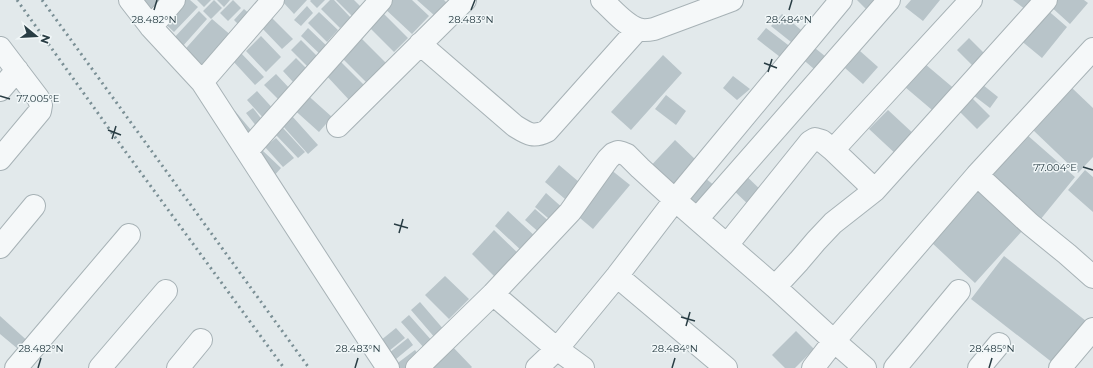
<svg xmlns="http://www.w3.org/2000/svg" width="1093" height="368" font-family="Montserrat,sans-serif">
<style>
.building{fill:#b8c4c9}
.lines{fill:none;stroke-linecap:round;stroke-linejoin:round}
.minor-casing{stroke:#a7b2b6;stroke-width:24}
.minor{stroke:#f5f8f9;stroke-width:22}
.rail{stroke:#7a8f95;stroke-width:3;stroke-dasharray:2 4;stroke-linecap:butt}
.ticks{fill:none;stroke:#293d44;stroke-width:1.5}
.ticks-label{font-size:10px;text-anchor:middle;fill:#293d44;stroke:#f1f7f8;stroke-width:3;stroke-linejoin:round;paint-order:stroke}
</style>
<rect width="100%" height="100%" fill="#e2e9eb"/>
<!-- building -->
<path class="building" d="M138,0H166L152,14Z
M179,0H190L198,7L174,32L160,19Z
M197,0H211L204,7Z
M214,0L222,8L211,19L203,11Z
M217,0H230L224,7Z
M233,0L241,8L228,21L220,13Z
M283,0H307L294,14L282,1Z
M311,0H325L317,8L310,1Z
M330,0H334L351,18L340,28L321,9Z
M336,0H354L362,8L353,17Z
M390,0H412L429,16L412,34L383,7Z
M417,0H444L447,3L435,16Z
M857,0H878L867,10Z
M911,0H940L923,21L905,7Z
M1013,0H1040L1030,13Z
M1054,0H1084L1088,3L1070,24L1049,5Z
M307,6L313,13L301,26L294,20Z
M1045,8L1067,27L1042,58L1019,39Z
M244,9L255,19L244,30L234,20Z
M199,11L207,19L182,47L173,39Z
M381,11L408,38L394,52L367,25Z
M319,12L338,30L327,42L308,23Z
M782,14L806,34L796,46L771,26Z
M270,16L293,39L282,49L260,26Z
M212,19L233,37L200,73L180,55Z
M308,28L329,48L322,56L301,36Z
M766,28L792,48L784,60L757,39Z
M358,35L388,65L369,85L339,55Z
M261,36L281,57L266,72L246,51Z
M969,38L984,53L972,65L957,50Z
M301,40L323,62L313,72L291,50Z
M810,44L831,61L820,74L800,57Z
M860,51L878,67L863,84L845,68Z
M240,52L264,77L255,85L232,60Z
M663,55L682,73L631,130L611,112Z
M296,58L308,70L294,83L283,71Z
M338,59L366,87L351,102L324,73Z
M925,64L957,91L938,115L905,87Z
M276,74L292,91L281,102L264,85Z
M733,76L750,89L737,100L723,88Z
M978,81L998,97L990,108L969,92Z
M1072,88L1093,108V157L1078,173L1033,130Z
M257,91L276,112L266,121L247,100Z
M303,91L332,117L319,132L290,106Z
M968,94L990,116L977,129L955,107Z
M666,95L686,111L676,125L655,109Z
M253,108L263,121L257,127L246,113Z
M888,110L916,136L898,156L869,129Z
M235,111L256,136L249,141L228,116Z
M292,116L318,145L308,154L282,125Z
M283,128L305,152L298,158L276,135Z
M1026,134L1075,177L1040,220L991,176Z
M276,138L294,158L283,167L265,147Z
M675,140L697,161L669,190L647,170Z
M262,150L281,168L273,177L254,158Z
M559,165L579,182L565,199L545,182Z
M610,169L630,185L593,229L574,213Z
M1085,170L1093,177V212L1068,190Z
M741,171L764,193L751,207L728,185Z
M700,174L715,186L695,209L681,201Z
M979,191L1022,231L975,283L931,242Z
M546,193L565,210L554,223L535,207Z
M535,209L552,224L542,235L525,220Z
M508,211L537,238L524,253L495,226Z
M494,230L521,256L498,280L472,254Z
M1004,256L1086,321L1053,363L971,299Z
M445,276L469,299L449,319L425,295Z
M420,302L445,331L436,339L411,310Z
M409,315L433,342L425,349L401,322Z
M0,316L32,345L24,354L0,334Z
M396,328L405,338L384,355L375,345Z
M796,331L814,349L795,368H785L772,355Z
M408,338L413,345L390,364L384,357Z
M450,344L472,367L471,368H434L429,363Z
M415,350L423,361L413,368H391Z"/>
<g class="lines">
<defs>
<path id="minor" d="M130,0L151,27L202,82L370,341L388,368
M602,0C612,9 625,25 638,29C643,31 649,30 654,29L732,0
M151,27L174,0
M420,44L515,126C528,134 533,138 547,131L638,29
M0,48L38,98L41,105L40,111L0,159
M202,82L273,0
M0,90L17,70
M338,126L465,0
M833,150L971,0
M247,151L381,0
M977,175L1030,224L1067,254L1093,277
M697,219L889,0
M727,245L810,142L815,139L822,141L833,150L875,190
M0,247L34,206
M617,276L726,368
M775,287L799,261L816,241L833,223L875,190L1046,0
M493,294L557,349L583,368
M16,368L129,235
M100,368L166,291
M178,368L201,340
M417,368L493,294L570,212L608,159L613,154L618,152L622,153L627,155L640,168L675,200L775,287L834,341L865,368
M537,368L557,349L617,276L675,200L841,0
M813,368L834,341L977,175L1093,49
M895,368L959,291
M979,368L999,344
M1060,368L1093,329"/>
</defs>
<!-- minor casing -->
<use href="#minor" class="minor-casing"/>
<!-- minor -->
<use href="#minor" class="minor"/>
<!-- rail -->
<path class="rail" d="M17,0L125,151L284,368
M42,0L309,368"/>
</g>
<!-- ticks -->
<path class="ticks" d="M154,10L157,0M471,10L475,0M789,10L792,0M764,63L777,68M768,72L772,59M0,96L10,99M108,130L121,135M112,139L116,126M1083,167L1093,170M394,224L408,228M399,233L403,219M681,317L695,321M686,326L690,312M38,368L41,358M355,368L358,358M672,368L675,358M989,368L992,358"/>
<g class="ticks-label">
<text x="154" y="23">28.482°N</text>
<text x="471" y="23">28.483°N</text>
<text x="789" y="23">28.484°N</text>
<text x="38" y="102">77.005°E</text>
<text x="1055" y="171">77.004°E</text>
<text x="41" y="352">28.482°N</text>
<text x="358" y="352">28.483°N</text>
<text x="675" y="352">28.484°N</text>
<text x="992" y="352">28.485°N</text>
</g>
<!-- north arrow -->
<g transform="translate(36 36) rotate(108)" stroke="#f1f7f8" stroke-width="3" paint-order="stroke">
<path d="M0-3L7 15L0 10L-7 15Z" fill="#293d44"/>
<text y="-6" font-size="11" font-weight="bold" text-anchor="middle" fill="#293d44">N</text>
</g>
</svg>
